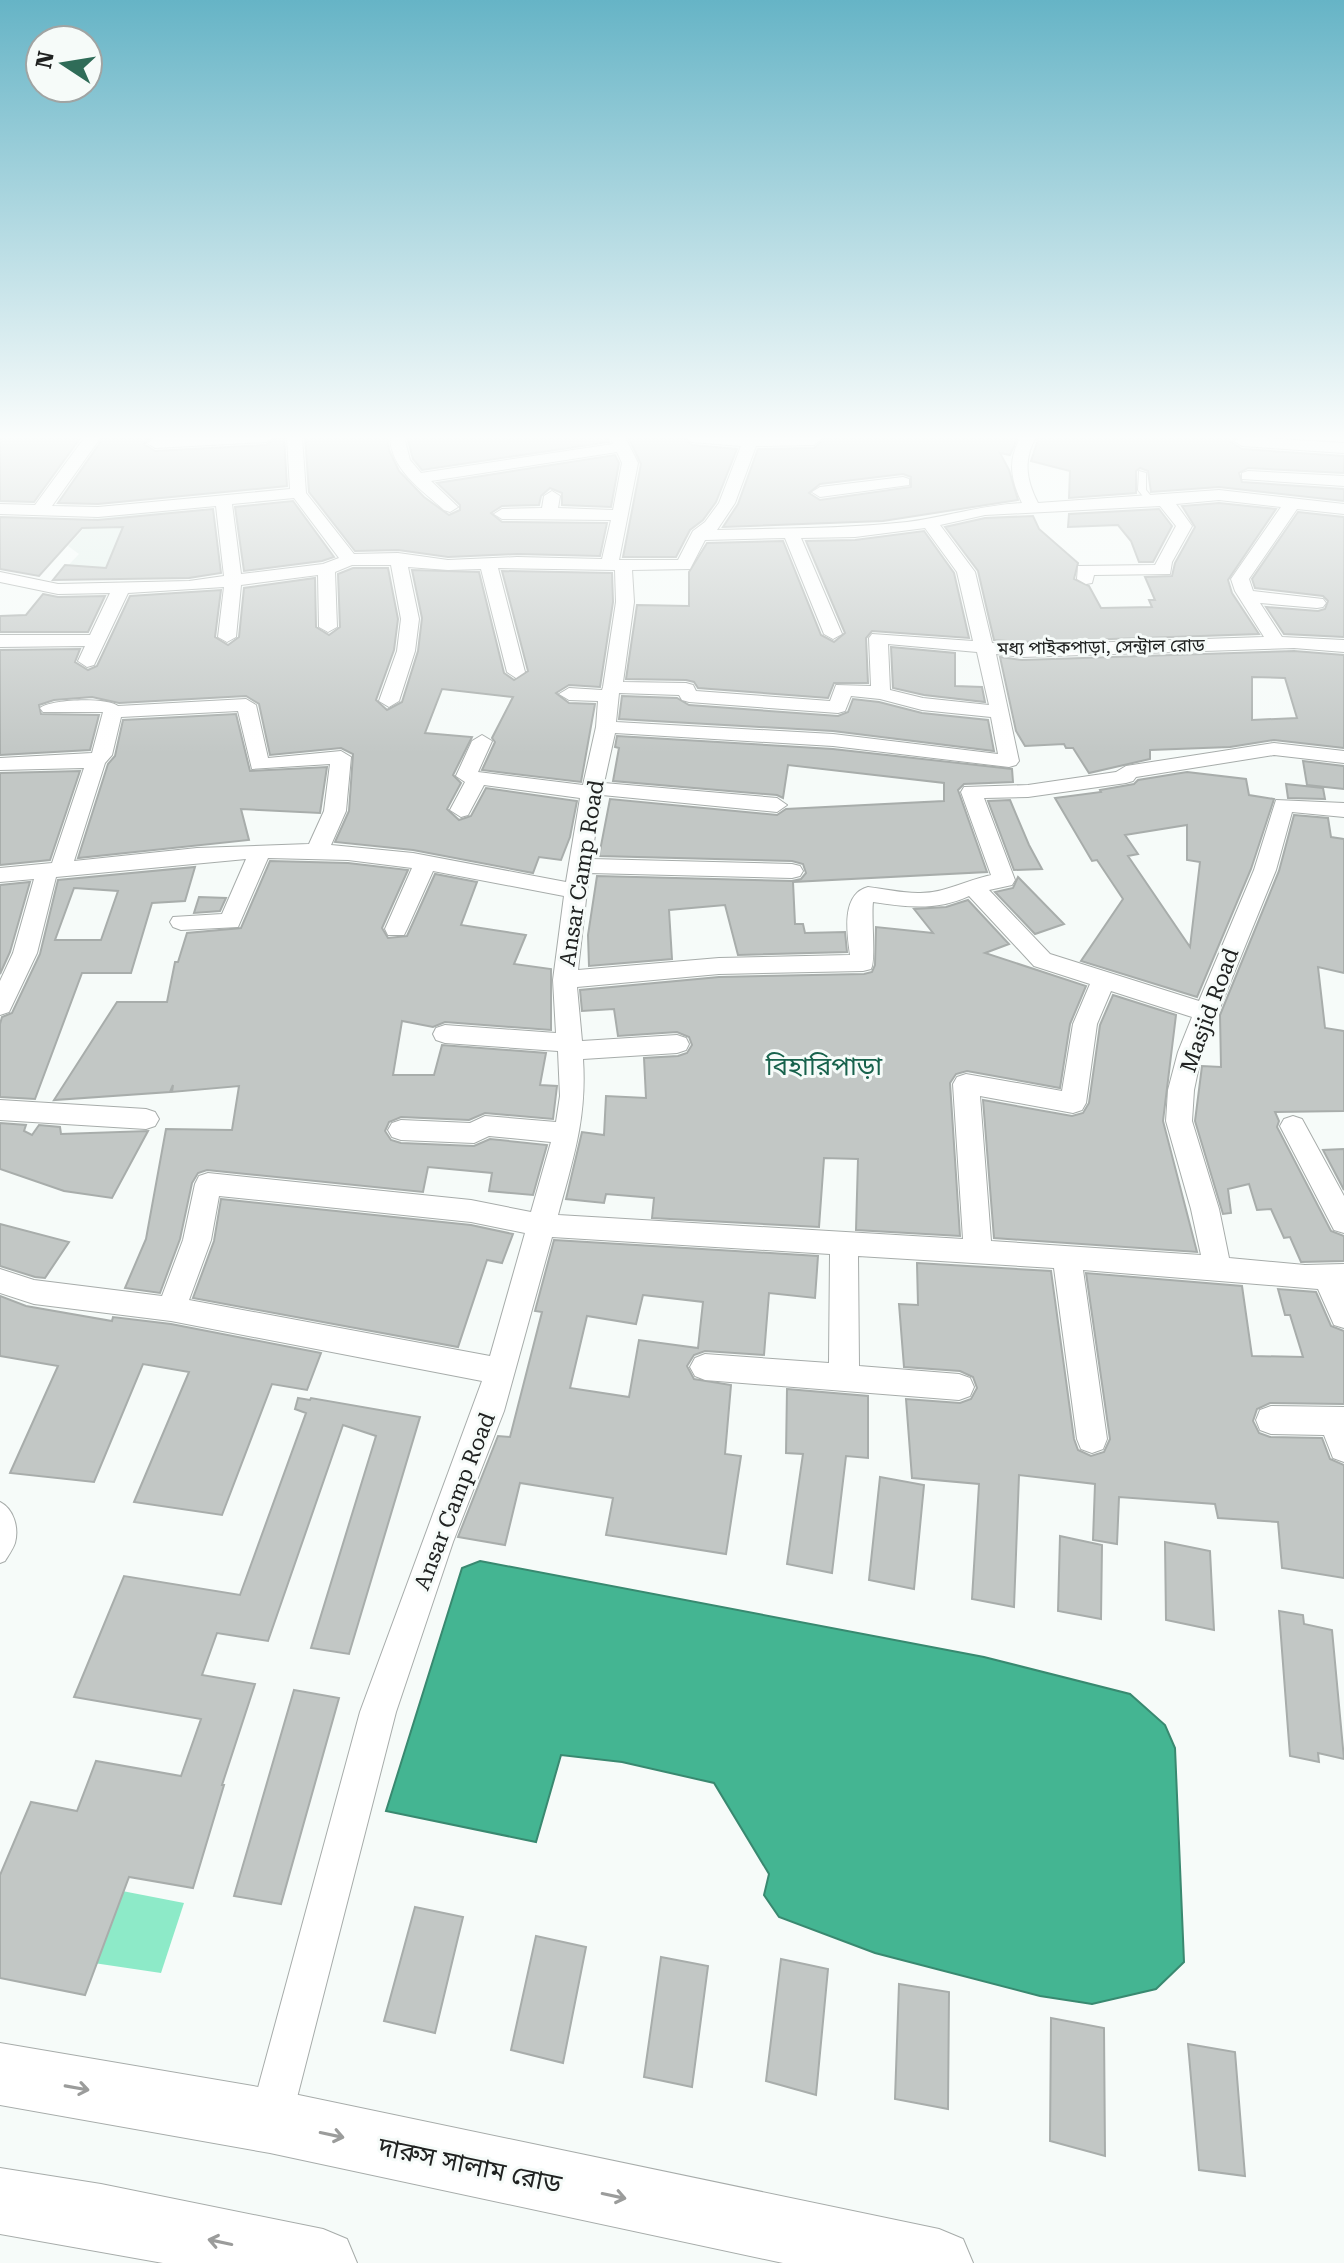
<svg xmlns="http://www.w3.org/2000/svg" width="1344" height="2263" font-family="'Roboto Serif','Noto Sans Bengali',serif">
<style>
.built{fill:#e3f0eb}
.green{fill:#8deac8}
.water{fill:#44b592;stroke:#398970;stroke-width:2}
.building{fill:#c2c7c5;stroke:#a8adab;stroke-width:2;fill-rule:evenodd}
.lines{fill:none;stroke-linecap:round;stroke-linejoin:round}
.service-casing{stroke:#a7acaa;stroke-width:2}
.minor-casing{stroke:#a7acaa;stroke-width:2}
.primary-casing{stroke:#a7acaa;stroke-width:2}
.service{fill:#fff;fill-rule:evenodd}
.minor{fill:#fff;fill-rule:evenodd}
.primary{fill:#fff;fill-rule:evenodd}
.oneway{stroke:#9b9c9b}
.labels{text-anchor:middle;stroke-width:6;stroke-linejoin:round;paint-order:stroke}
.far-street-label{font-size:18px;fill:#202221;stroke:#f6fbf9}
.street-label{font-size:22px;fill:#202221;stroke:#f6fbf9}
.quarter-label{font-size:26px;fill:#17624c;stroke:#f6fbf9}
.near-street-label{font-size:26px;fill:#202221;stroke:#f6fbf9}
</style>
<rect width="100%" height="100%" fill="#f6fbf9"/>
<!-- built -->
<path class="built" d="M180,509L165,556L125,567L65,569L79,554L68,546L98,513Z"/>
<!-- green -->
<path class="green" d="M112,1889L184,1903L161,1973L87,1962Z"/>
<!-- water -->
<path class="water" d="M480,1561L984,1657L1130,1694L1165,1725L1175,1748L1184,1962L1156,1989L1092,2004L1040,1996L875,1953L779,1917L764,1895L769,1874L714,1783L622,1762L561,1755L536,1842L386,1811L462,1568Z"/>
<!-- building -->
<path class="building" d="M0,437H81L34,502L0,501Z
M104,437H151L144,444L155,451L266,445L277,437H284L287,486L98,504L58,503Z
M305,437H387L389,450L399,471L424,497L449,515L460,510V505L437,483L615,455L619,463L611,507L562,505V493L550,488L541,496L539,505L502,506L491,513L502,522L607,523L600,556L517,554L448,557L398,550L355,551L309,492Z
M407,437H608L609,442L422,470L413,459Z
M628,437H682L692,445L737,449L716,502L703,520L690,530L676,557H623L641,464Z
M827,437H1018L1010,455L1000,453L1009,470L1018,500L883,521L723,527L738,504L758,449L814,448ZM903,474L911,477V487L820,500L809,493L820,484Z
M1039,437H1238L1231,442L1242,449L1344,456V473L1248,468L1239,473L1242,482L1344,489V501L1219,487L1151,492L1148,471L1140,468L1136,471V493L1069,498L1070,471L1031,461Z
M293,501L334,557L322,561L244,571L235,507Z
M1219,503L1276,509L1228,580L1232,593L1259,634L1022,642L994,640L978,571L945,527L985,518L1033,516L1039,529L1078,563L1074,579L1089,586L1101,608L1152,607L1149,600H1155L1145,577L1172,576L1175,563L1195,527L1182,506Z
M213,509L221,573L189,578L53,580L65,565L106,568L123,527L82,528L39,576L0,569V517L98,520Z
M1159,509L1172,526L1153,562H1139L1131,541L1118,525L1068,527L1069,514Z
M1298,512L1344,517V637L1284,634L1266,607L1318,611L1325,609L1328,601L1323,596L1255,588L1252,579Z
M924,531L954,573L969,638L872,631L866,638L868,683H834L828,698L698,688L694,682L686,680L626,679L637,605L689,606V572L707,543L783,541L821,635L834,642L845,633L806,541L855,540Z
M353,568H388L398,619L394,650L376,700L387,710L402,702L418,651L422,618L412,570L479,572L504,673L514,680L528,671L502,571L612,573L613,602L600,687L569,685L556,693L569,703L595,704L581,782L482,770L495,742L492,738L513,697L442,689L425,733L472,737L453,775L461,783L447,809L459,820L471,816L486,788L577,801L570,837L561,860L539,857L533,873L413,850L335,842L349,811L353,754L341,748L270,755L259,704L246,696L119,703L92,697L54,700L39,705L41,714L99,715L90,750L0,755V650L80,649L75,662L88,670L97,666L130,596L221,590L215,637L228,645L239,637L244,588L315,578L316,627L329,635L340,627L338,574Z
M43,594L58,597L105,596L88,632H0V616L26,615Z
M891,647L955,653V686L982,687L985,702L924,695L893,688Z
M1294,651L1344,655V748L1274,740L1230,747L1150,750V759L1089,773L1073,748H1066L1064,744L1025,746L1016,731L1000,657L1022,660ZM1252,677L1285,678L1297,718L1252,720Z
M622,696L677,698L689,705L838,716L848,712L853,699L879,702L922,713L988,720L994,751L833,731L619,719Z
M236,714L250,771L327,767L320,813L241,809L249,840L78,858L108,764L115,756L123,720Z
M617,736L833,749L1012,769L1013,782L964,784L958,790L987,872L793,882L795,924H803L805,933L845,932L847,952L738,955L725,905L669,910L672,959L589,966L588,935L597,876L792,881L801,879L806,873L803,864L792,861L599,856L610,799L777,815L786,809L944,801V783L788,765L783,798L777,795L613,781L619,748L615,747Z
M1303,761L1344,766V789L1307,785Z
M80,771L50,860L0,865V773Z
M1187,772L1246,779L1249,795L1274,799L1251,869L1197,997L1081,961L1123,899L1097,860L1092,861L1055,798L1101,792L1100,790L1134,784L1138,780ZM1187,825V860L1200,862L1190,947L1128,856L1138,854L1125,835Z
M1286,784L1323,788L1325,799L1288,798Z
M1010,800L1029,845L1042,869L1014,870L988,801Z
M1294,815L1328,818L1331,837L1344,839V973L1318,967L1325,1028L1344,1031V1111L1275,1112L1279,1121L1277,1127L1331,1231L1344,1236V1261L1301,1262L1290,1237L1284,1238L1271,1209L1257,1210L1249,1184L1228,1189L1231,1213L1223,1214L1195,1121L1202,1066L1221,1067L1220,1015L1279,871Z
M270,861L348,863L408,870L382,928L388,938L407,936L435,874L477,882L461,925L526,935L514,964L551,969V1030L445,1022L433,1027L402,1021L393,1075H434L442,1045L546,1053L540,1085L557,1086L553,1119L485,1113L469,1120L401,1117L389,1122L385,1131L391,1140L401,1143L474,1146L490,1139L547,1145L533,1195L489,1191L492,1173L428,1167L423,1192L207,1170L198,1173L192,1183L180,1239L160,1293L125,1288L146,1239L166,1129L232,1130L239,1086L172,1092L173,1085L170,1092L54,1100L117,1002H167L175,962H178L187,933L241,928Z
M195,867L185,901L152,903L131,973H82L35,1099L0,1097V1024L2,1017L12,1013L40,954L58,880ZM74,888L118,891L101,940H55Z
M1018,877L1064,924L1035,934L995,892L1013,888Z
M30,882L10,952L0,974V885Z
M199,897L226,898L220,911L194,913Z
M968,900L1009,944L985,953L1086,986L1070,1024L1060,1088L967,1071L956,1074L950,1083L960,1236L856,1230L858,1159L824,1158L819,1227L652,1218L654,1198L606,1194L604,1203L566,1199L582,1132L604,1135L606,1096L646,1098L644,1058L678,1056L687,1053L692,1045L689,1037L677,1032L618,1036L614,1009L582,1011L580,990L719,977L864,974L872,972L875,965L876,927L933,933L914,909L946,907Z
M1113,995L1176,1015L1163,1121L1197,1252L994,1238L983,1100L1072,1116L1083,1113L1089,1103L1100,1025Z
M0,1123L26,1125L24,1131L32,1135L39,1125L60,1127L61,1134L148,1131L112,1198L64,1191L0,1169Z
M1344,1149V1190L1323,1150Z
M221,1199L471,1225L513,1234L502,1263L487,1260L458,1347L193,1298L214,1241Z
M0,1224L69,1242L45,1278L35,1277L0,1266Z
M554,1240L818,1256L815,1298L769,1293L764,1355L705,1351L694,1355L687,1366L694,1379L731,1385L725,1454L741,1456L726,1554L606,1535L613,1498L520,1483L505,1545L458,1537L498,1436L510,1437L542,1312L535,1311ZM643,1295L703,1302L698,1348L639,1340L629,1397L570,1388L587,1316L636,1324Z
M917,1263L1051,1271L1074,1439L1078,1450L1091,1456L1104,1452L1110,1439L1086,1273L1242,1286L1252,1356L1303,1357L1290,1315H1285L1278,1289L1316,1292L1331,1326L1344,1331V1404L1270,1403L1257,1409L1253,1421L1259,1433L1270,1437L1322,1438L1330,1459L1344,1465V1578L1282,1568L1278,1522L1218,1518L1215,1504L1119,1497L1117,1544L1093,1540L1095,1484L1019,1475L1014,1607L972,1599L979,1484L912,1478L906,1399L960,1403L971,1399L977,1388L973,1377L960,1371L904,1367L899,1304L918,1305Z
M0,1296L26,1306L112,1321L113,1317L171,1324L321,1353L307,1390L272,1384L222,1515L134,1502L189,1372L143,1364L94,1482L10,1473L58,1366L0,1356Z
M787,1389L868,1396V1458L846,1456L832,1573L787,1564L803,1454L786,1453Z
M298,1398L310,1400L311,1398L420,1417L349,1654L311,1648L376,1436L343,1425L268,1641L217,1633L202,1675L255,1684L222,1785H224L193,1888L129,1877L85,1995L0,1978V1875L31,1802L77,1811L96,1761L181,1776L201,1719L74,1697L124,1576L240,1595L306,1413L295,1409Z
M880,1477L924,1485L914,1589L869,1580Z
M1060,1536L1102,1545L1101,1619L1058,1611Z
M1165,1542L1210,1551L1214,1630L1166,1620Z
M1279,1611L1303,1615L1304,1624L1332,1630L1344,1759L1318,1753L1319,1762L1290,1756Z
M294,1690L339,1698L281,1904L234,1896Z
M415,1907L463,1917L435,2033L384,2021Z
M536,1936L586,1947L563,2063L511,2050Z
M661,1957L708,1966L692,2087L644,2077Z
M781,1959L828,1969L816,2095L766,2081Z
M899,1984L949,1992L948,2109L895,2099Z
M1051,2018L1104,2028L1105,2156L1050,2141Z
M1188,2044L1235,2052L1245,2176L1199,2170Z"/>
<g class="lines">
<defs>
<path id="service" d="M1139,471L1146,473V490L1156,502L1155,504H1149L1138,490Z
M0,1502C14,1509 19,1528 15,1543C13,1549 8,1556 5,1561L0,1563Z"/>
<path id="minor" d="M85,437H101L52,506L98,507L290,489L287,437H302L306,493L354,554L398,553L448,560L517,557L602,559L611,520L502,519L494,514L502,509L542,508L544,496L552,491L560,496L558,508L613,510L622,463L617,452L431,481L458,507L450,512L444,510C421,489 391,470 390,437H404L410,460L421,473L613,444L611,437H625L638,463L619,560H678L693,531L705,522L719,503L741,446L692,442L685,437H824L814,445L756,446L735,503L717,530C781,528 842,529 907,522C947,517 980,505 1022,503C1011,480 1007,460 1021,437H1036C1023,460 1026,480 1038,503L1219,490L1344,504V514L1297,509L1249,579L1253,591L1323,599L1326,603L1323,607L1317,608L1260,603L1282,637L1344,640V652L1294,648L1022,657L996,654L1019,761L1016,765L1009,767L833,746L615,733L604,783L777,798L787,805L777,812L602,795L591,859L792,864L800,866L803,871L800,876L792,878L589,873L578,970L719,958L850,955C847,933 841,894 868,887C884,889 902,893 918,893C943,894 967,880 991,875L961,792L964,787L1028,785L1116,772L1126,766L1274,743L1344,751V763L1274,755L1136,777L1133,781L1126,783L1028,797L984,798L1015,880L1012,885L989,890L1050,954L1199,1001L1254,870L1276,800L1344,803V817L1292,812L1276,870L1202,1052L1194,1090L1192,1121L1219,1209L1229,1258L1305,1265L1344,1264V1328L1334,1325L1318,1289L1083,1270L1107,1439L1103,1449L1092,1453L1081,1449L1077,1439L1054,1268L858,1256L859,1366L959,1374L970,1378L974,1387L970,1396L959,1400L705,1380L695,1376L690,1367L695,1358L705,1354L829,1363L830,1254L552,1237L504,1411L453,1542L396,1712L291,2121L285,2136L270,2142L255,2136L249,2121L360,1712L482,1381L171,1321L34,1304L0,1293V1269L34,1280L162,1296L183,1240L195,1184L199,1176L208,1173L471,1200L531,1212L551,1142L489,1136L474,1143L401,1140L392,1137L388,1130L392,1123L401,1120L470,1123L485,1116L556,1122L560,1096L558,1051L445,1043L436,1040L433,1034L436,1028L445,1025L556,1033L553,980L564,896L433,871L407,929L404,935H388L385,929L412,868L348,860L268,858L238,927L181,930L173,927L170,922L173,917L222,914L246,859L56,877L37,953L9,1012L0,1015V981L13,953L34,879L0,882V868L52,863L84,768L0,770V758L92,753L103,712H43L40,708C50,699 108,697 118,706L246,699L256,705L268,758L341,751L351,757L346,811L331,845L413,853L566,882L580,798L484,785L468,815L461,817L450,810L465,782L456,776L472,741L482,735L492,741L478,772L583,785L596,727L598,701L569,700L559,694L569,688L602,690L603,687L616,602L615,570L498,568L525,672L516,678L507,672L481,569L448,570L408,567L419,619L415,651L399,701L389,707L379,701L397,651L401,619L391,565H352L335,572L337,627L328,632L319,627L318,575L241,585L236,637L227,642L218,637L224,587L128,593L94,665L87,667L78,661L85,646L0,647V635H90L110,593L58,594L0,582V572L58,584L189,581L224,576L216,506L98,517L0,514V504L35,505ZM294,498L339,558L323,564L241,574L232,504ZM1219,500L1281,507L1231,579L1235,591L1264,637L1022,645L992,643L975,572L940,525L985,515L1160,506L1176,526L1155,565L1078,566L1077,579L1086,584L1092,583L1094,575L1170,574L1172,562L1192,526L1176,504ZM925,528L957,572L973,641L872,634L869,638L871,686L836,685L830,701L696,691L693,685L686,683L623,682L634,602L632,570L690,569L705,540L785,538L824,634L833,639L842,634L801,538L855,537ZM888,644L977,652L989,705L923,698L890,690ZM619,693L679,695L682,700L689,702L838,713L845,711L851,696L880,699L922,710L991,717L998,754L833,734L616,722ZM238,711L252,769L330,764L324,811L309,844L197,848L74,861L105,763L112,755L121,717ZM969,896L1034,966L1090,984L1073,1024L1062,1091L966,1074L957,1077L953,1084L963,1239L558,1215C573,1159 587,1118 583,1059L677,1053L686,1050L689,1044L686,1038L677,1035L582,1041L577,987L719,974L863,971L871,969C876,961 871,917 873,902C907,907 937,911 969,896ZM1111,991L1192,1017L1178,1052L1168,1090L1166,1121L1191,1209L1201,1255L991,1241L980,1096L1073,1113L1082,1110L1086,1103L1097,1024ZM219,1196L471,1222L525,1233L490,1356L189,1300L211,1240Z
M186,437H274L266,442L155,448L147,443L155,438Z
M1247,437L1344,443V453L1242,446L1234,441Z
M1248,471L1344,476V486L1242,479V473Z
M903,477L909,479V485L820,497L812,492L820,487Z
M0,1100L146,1109L155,1112L159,1119L155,1126L146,1129L0,1120Z
M1293,1116L1302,1119L1344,1196V1233L1334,1230L1280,1126L1284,1119Z
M1271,1406L1344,1407V1462L1333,1458L1324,1435L1271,1434L1260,1430L1256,1420L1260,1410Z"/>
<path id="primary" d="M0,2043L270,2089L939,2229L963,2239L973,2263H783L270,2153L0,2105Z
M0,2168L101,2184L323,2229L347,2239L357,2263H163L0,2234Z"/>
</defs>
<!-- service casing -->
<use href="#service" class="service-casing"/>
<!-- minor casing -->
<use href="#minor" class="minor-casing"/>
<!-- primary casing -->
<use href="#primary" class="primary-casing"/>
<!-- service -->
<use href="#service" class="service"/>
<!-- minor -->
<use href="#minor" class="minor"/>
<!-- primary -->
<use href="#primary" class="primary"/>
</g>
<!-- one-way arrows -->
<defs><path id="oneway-shaft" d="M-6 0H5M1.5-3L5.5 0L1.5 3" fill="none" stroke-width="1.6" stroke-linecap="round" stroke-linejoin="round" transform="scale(2)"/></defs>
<g class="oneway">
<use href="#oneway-shaft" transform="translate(77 2088) rotate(10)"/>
<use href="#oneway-shaft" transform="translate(332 2135) rotate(12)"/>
<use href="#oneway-shaft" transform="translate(614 2196) rotate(12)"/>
<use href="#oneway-shaft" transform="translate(220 2242) rotate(-168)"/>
</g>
<!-- sky -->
<linearGradient id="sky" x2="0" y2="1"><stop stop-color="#66b4c6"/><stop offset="0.58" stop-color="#fbfdfc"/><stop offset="1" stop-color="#fbfdfc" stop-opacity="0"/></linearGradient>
<rect width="1344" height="754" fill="url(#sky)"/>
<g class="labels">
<!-- far-street labels -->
<g class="far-street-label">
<text transform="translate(1101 647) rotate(-1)" y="6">মধ্য পাইকপাড়া, সেন্ট্রাল রোড</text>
</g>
<!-- street labels -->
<g class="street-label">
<text transform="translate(581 873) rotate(-81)" y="8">Ansar Camp Road</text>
<text transform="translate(1209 1010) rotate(-70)" y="8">Masjid Road</text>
<text transform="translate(454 1501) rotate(-69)" y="8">Ansar Camp Road</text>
</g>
<!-- quarter labels -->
<g class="quarter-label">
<text x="824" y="1075">বিহারিপাড়া</text>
</g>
<!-- near-street labels -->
<g class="near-street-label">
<text transform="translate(470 2165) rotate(12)" y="9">দারুস সালাম রোড</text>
</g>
</g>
<!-- north arrow -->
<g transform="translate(64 64) rotate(282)"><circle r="38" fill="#f6fbf9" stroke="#a0a4a3" stroke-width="2"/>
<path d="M0-6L14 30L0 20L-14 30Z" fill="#2f6c58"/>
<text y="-12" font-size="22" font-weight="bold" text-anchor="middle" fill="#202221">N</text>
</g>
</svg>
